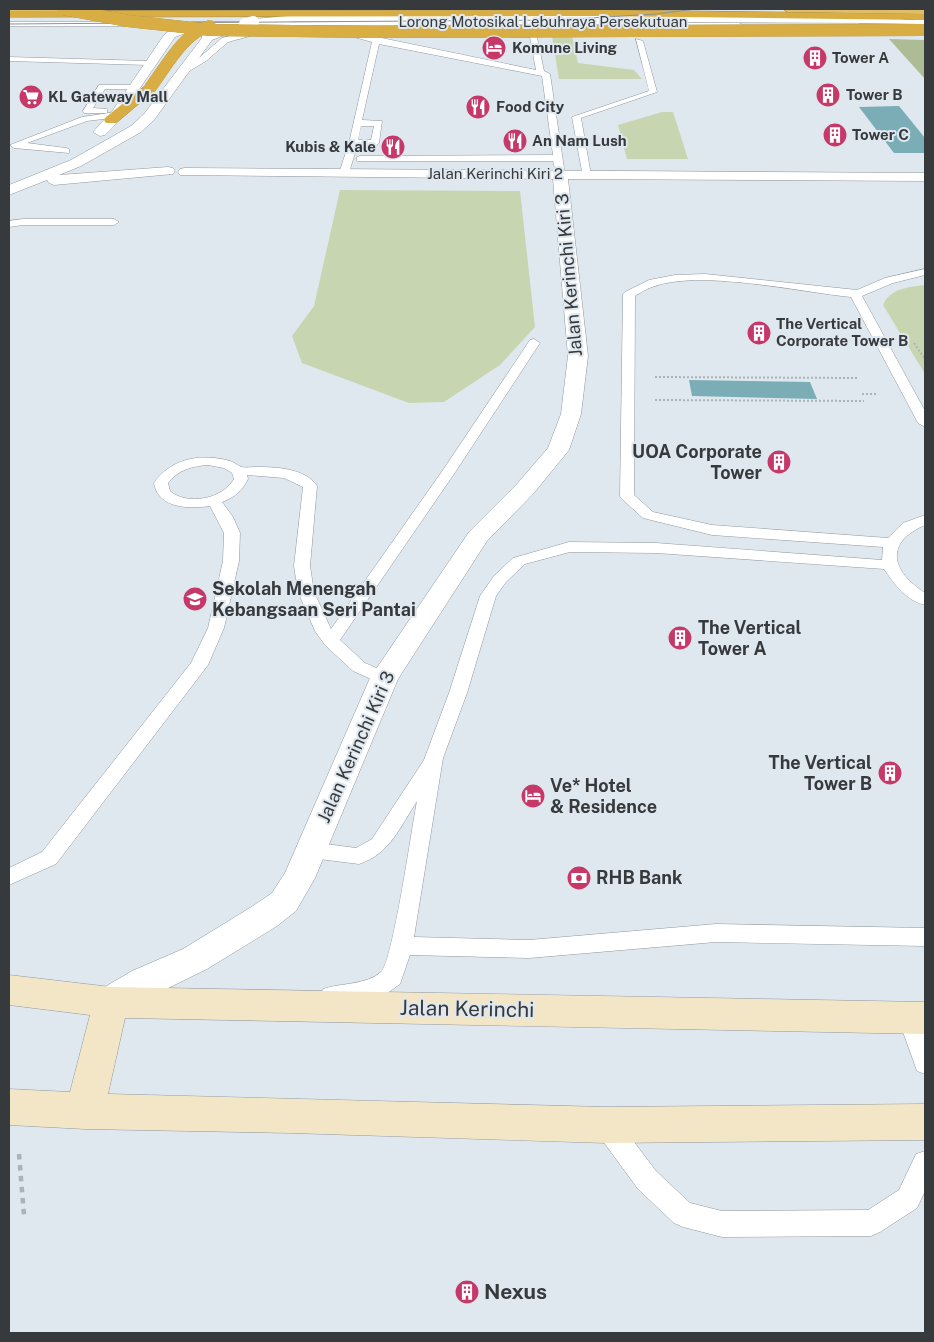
<svg xmlns="http://www.w3.org/2000/svg" width="934" height="1342" font-family="'Public Sans',sans-serif">
<style>
.green{fill:#c7d6b0}
.forest{fill:#aebc96}
.water{fill:#7aadb6}
.lines{fill:none;stroke-linecap:round;stroke-linejoin:round}
.service-casing{stroke:#90989f;stroke-width:1}
.minor-casing{stroke:#90989f;stroke-width:1}
.tertiary-casing{stroke:#90989f;stroke-width:1}
.secondary-casing{stroke:#90989f;stroke-width:1}
.trunk-casing{stroke:#9f8542;stroke-width:1}
.motorway-casing{stroke:#9f8542;stroke-width:1}
.path-far1{stroke:#abb2b8;stroke-width:2;stroke-dasharray:2 2;stroke-linecap:butt}
.path{stroke:#abb2b8;stroke-width:4.5;stroke-dasharray:5.5 5.5;stroke-linecap:butt}
.service{fill:#fff;fill-rule:evenodd}
.minor{fill:#fff;fill-rule:evenodd}
.tertiary{fill:#fff;fill-rule:evenodd}
.secondary{fill:#f3e6c7;fill-rule:evenodd}
.trunk{fill:#dfbe6a;fill-rule:evenodd}
.motorway{fill:#d7ad44;fill-rule:evenodd}
.tram{stroke:#8b9197;stroke-width:1}
.tertiary-bridge-casing{stroke:#90989f;stroke-width:12;stroke-linecap:butt}
.motorway-bridge-casing{stroke:#9f8542;stroke-width:12;stroke-linecap:butt}
.tertiary-bridge{stroke:#fff;stroke-width:12}
.motorway-bridge{stroke:#d7ad44;stroke-width:12}
.labels{text-anchor:middle;stroke-width:4;stroke-linejoin:round;paint-order:stroke}
.far-street-label{font-size:15px;fill:#363a3d;stroke:#dfe7ef}
.far-poi-label{font-size:15px;font-weight:bold;fill:#363a3d;stroke:#dfe7ef;text-anchor:start}
.street-label{font-size:18px;fill:#363a3d;stroke:#dfe7ef}
.poi-label{font-size:18px;font-weight:bold;fill:#363a3d;stroke:#dfe7ef;text-anchor:start}
.near-street-label{font-size:21px;fill:#363a3d;stroke:#dfe7ef}
.near-poi-label{font-size:21px;font-weight:bold;fill:#363a3d;stroke:#dfe7ef;text-anchor:start}
</style>
<rect width="100%" height="100%" fill="#dfe7ef"/>
<!-- green -->
<path class="green" d="M552,36H572L578,63L634,70L642,79H559Z
M662,112H673L688,159H627L618,125Z
M340,190L520,191L535,327L500,365L444,402L409,403L302,363L292,336L314,306Z
M925,285V374L883,305C890,288 910,287 925,285Z"/>
<!-- forest -->
<path class="forest" d="M889,39L925,40V79Z"/>
<!-- water -->
<path class="water" d="M899,106L925,138V153H894L859,107Z
M689,380L810,382L817,399L692,396Z"/>
<g class="lines">
<defs>
<path id="service" d="M660,20L663,23H739L743,25L739,27H648L645,24L191,26L187,24L191,22Z
M861,20H925V24L859,23L858,22Z
M9,22H133L137,24L133,26H9Z
M258,29L262,31L261,33L228,42L206,61L186,73L179,71L200,57L222,38Z
M343,30L536,70L530,37H511L507,35L511,33H536L544,71L550,74L565,175L563,177H557L553,161H357V157L360,156L553,155L542,76L379,44L362,120L382,121L379,143L375,146H357L349,173L347,175H341L339,173L349,143L372,42L343,34ZM361,126H374L371,140H358Z
M636,39L643,41L657,92L581,118L591,175L589,177H583L572,117L649,91Z
M9,57L148,61L152,63L148,65L9,61Z
M99,85H134L138,87L134,89H105L93,108L107,109V113H84L83,111Z
M116,112L119,113V117L87,121L27,143L66,148L69,149V153L14,148L10,145L82,117Z
M23,219H114L119,222L114,225H23L9,227V221Z
M925,269V275L893,283L862,296L925,411V427L918,423L851,297C799,292 699,269 652,287C646,289 640,293 635,296L634,495L653,512L712,525L888,538L903,523L925,515V525C884,543 891,571 925,593V605C907,601 894,584 884,569L656,553L570,552L525,564L506,582L496,596L467,693L443,758L414,937L529,940L716,924L925,928V946L716,942L529,958L410,955L400,984L386,994L331,1006L323,1003L320,996L323,989C340,983 367,985 381,972C393,961 412,826 417,801C400,827 390,854 359,864L311,858L304,856L301,850L304,844L311,842L356,848L372,839L424,760L449,693L480,596L494,576L513,558L569,542L656,543L882,560L883,547L712,535L643,518L622,499L620,496L623,294L625,292L649,280L675,275L705,274L857,290L885,278Z
M534,339L540,343L456,471L340,640L365,663L390,674L393,678L390,682L384,684L378,682L353,671L325,645L315,631L298,592L294,566L303,487L284,478L247,475L248,479C242,491 235,497 222,502L233,517L240,533L239,561L224,628L208,665L56,864L9,885V868L42,852L191,663L208,628L223,561L224,533L210,506C190,509 158,509 154,483C171,458 202,453 230,461C234,462 237,465 241,467C245,468 251,467 256,467C276,467 305,468 317,486L310,566L314,592L331,629L443,470L530,340ZM208,465L224,468L232,473L234,479C223,499 187,506 170,491L168,483C178,470 192,466 208,465Z
M910,1008L918,1011L925,1029V1074L917,1071L898,1018L902,1011Z
M606,1113L615,1117L656,1171L690,1203L722,1211L868,1210L899,1190L916,1154L925,1151V1191L917,1208L880,1232L871,1236L722,1237L683,1227L674,1223L638,1189L597,1133L594,1125L597,1117Z"/>
<path id="minor" d="M185,168L925,173V181L568,179L588,356L581,414L569,450L533,494L487,541L398,679L315,878L296,911L277,926L207,969L158,993L124,1013L111,1017L98,1013L93,1002L98,991L132,971L183,949L253,906L272,893L285,873L370,678L469,532L517,484L548,448L561,414L568,356L553,179L180,175L178,172L180,169Z"/>
<path id="tertiary" d="M904,14L909,17L908,19L878,23L298,21L250,25L212,40L154,120L141,132L81,166L59,175L168,167L173,168L175,171L173,174L54,185L49,183L47,180L9,195V185L71,160L131,126L144,114L202,38V35L186,33L175,37L114,126L105,135L100,136L93,132L113,110L164,35C175,24 200,23 212,32L253,19L298,15L878,17Z"/>
<path id="secondary" d="M9,975L111,987L925,1002V1034L125,1018L108,1094L606,1107L925,1104V1140L606,1143L291,1133L85,1129L9,1125V1089L70,1092L90,1015L9,1005Z"/>
<path id="trunk" d="M9,9H70L65,12H9Z
M783,9H925V14L788,12Z"/>
<path id="motorway" d="M601,10L925,14V20L601,16L9,17V11Z
M150,84L154,85L156,88L154,91L116,123H106L104,120L106,117L146,85Z"/>
</defs>
<!-- service casing -->
<use href="#service" class="service-casing"/>
<!-- minor casing -->
<use href="#minor" class="minor-casing"/>
<!-- tertiary casing -->
<use href="#tertiary" class="tertiary-casing"/>
<!-- secondary casing -->
<use href="#secondary" class="secondary-casing"/>
<!-- trunk casing -->
<use href="#trunk" class="trunk-casing"/>
<!-- motorway casing -->
<use href="#motorway" class="motorway-casing"/>
<!-- path-far1 -->
<path class="path-far1" d="M914,343L925,359
M655,377L858,378
M862,394H876
M655,400L864,401"/>
<!-- path -->
<path class="path" d="M19,1154L24,1215"/>
<!-- service -->
<use href="#service" class="service"/>
<!-- minor -->
<use href="#minor" class="minor"/>
<!-- tertiary -->
<use href="#tertiary" class="tertiary"/>
<!-- secondary -->
<use href="#secondary" class="secondary"/>
<!-- trunk -->
<use href="#trunk" class="trunk"/>
<!-- motorway -->
<use href="#motorway" class="motorway"/>
<!-- tram -->
<path class="tram" d="M9,24L556,20L656,14L696,9"/>
<defs>
<path id="tertiary-bridge" d="M245,24L253,22"/>
<path id="motorway-bridge" d="M63,9L128,21L211,30L372,32L925,30
M150,88C166,67 184,32 210,26"/>
</defs>
<!-- tertiary-bridge casing -->
<use href="#tertiary-bridge" class="tertiary-bridge-casing"/>
<!-- motorway-bridge casing -->
<use href="#motorway-bridge" class="motorway-bridge-casing"/>
<!-- tertiary-bridge -->
<use href="#tertiary-bridge" class="tertiary-bridge"/>
<!-- motorway-bridge -->
<use href="#motorway-bridge" class="motorway-bridge"/>
</g>
<!-- icons -->
<defs>
<symbol id="hotel-disc" viewBox="-11 -11 22 22"><circle r="9.5" fill="#c53868" stroke="#dfe7ef"/><path d="M-6-4.5h1.5V1H6V5H4.5V3h-9V5H-6ZM-4 0a1.8 1.8 0 1 1 3.6 0ZM.5 0V-2.5h3Q6-2.5 6 0Z" fill="#fff"/></symbol>
<symbol id="building-disc" viewBox="-11 -11 22 22"><circle r="9.5" fill="#c53868" stroke="#dfe7ef"/><path d="M-4-6H4V6H1V3H-1V6H-4ZM-2.5-4.3h1.7v1.8h-1.7ZM.8-4.3h1.7v1.8H.8ZM-2.5-1h1.7V.8h-1.7ZM.8-1h1.7V.8H.8Z" fill="#fff"/></symbol>
<symbol id="supermarket-disc" viewBox="-11 -11 22 22"><circle r="9.5" fill="#c53868" stroke="#dfe7ef"/><path d="M-6-5.5h2.5l.6 2H6L4.5 2H-2.5L-4.4-4H-6ZM-1.5 3.2a1.3 1.3 0 1 0 .1 0ZM3 3.2a1.3 1.3 0 1 0 .1 0Z" fill="#fff"/></symbol>
<symbol id="restaurant-disc" viewBox="-11 -11 22 22"><circle r="9.5" fill="#c53868" stroke="#dfe7ef"/><path d="M-5-6h1v4h1v-4h1v4h1v-4h1v5L-1.5 .5V6h-2V.5L-5-1ZM5-6V6H3V1.5H1.5Q1.5-4 5-6Z" fill="#fff"/></symbol>
<symbol id="school-disc" viewBox="-11 -11 22 22"><circle r="9.5" fill="#c53868" stroke="#dfe7ef"/><path d="M0-5L7-2L0 1L-7-2ZM-4 1L0 2.5L4 1V4Q0 6-4 4Z" fill="#fff"/></symbol>
<symbol id="bank-disc" viewBox="-11 -11 22 22"><circle r="9.5" fill="#c53868" stroke="#dfe7ef"/><path d="M-6-4H6V4H-6ZM0-2.3a2.3 2.3 0 1 0 0 4.6a2.3 2.3 0 1 0 0-4.6Z" fill="#fff"/></symbol>
</defs>
<g fill-rule="evenodd">
<use href="#hotel-disc" x="480" y="34" width="28" height="28"/>
<use href="#building-disc" x="801" y="44" width="28" height="28"/>
<use href="#building-disc" x="814" y="81" width="28" height="28"/>
<use href="#supermarket-disc" x="17" y="83" width="28" height="28"/>
<use href="#restaurant-disc" x="464" y="93" width="28" height="28"/>
<use href="#building-disc" x="821" y="121" width="28" height="28"/>
<use href="#restaurant-disc" x="501" y="127" width="28" height="28"/>
<use href="#restaurant-disc" x="379" y="133" width="28" height="28"/>
<use href="#building-disc" x="745" y="319" width="28" height="28"/>
<use href="#building-disc" x="765" y="448" width="28" height="28"/>
<use href="#school-disc" x="181" y="585" width="28" height="28"/>
<use href="#building-disc" x="666" y="624" width="28" height="28"/>
<use href="#building-disc" x="876" y="759" width="28" height="28"/>
<use href="#hotel-disc" x="519" y="782" width="28" height="28"/>
<use href="#bank-disc" x="565" y="864" width="28" height="28"/>
<use href="#building-disc" x="453" y="1278" width="28" height="28"/>
</g>
<g class="labels">
<!-- far-street labels -->
<g class="far-street-label">
<text x="543" y="27">Lorong Motosikal Lebuhraya Persekutuan</text>
<text x="495" y="179">Jalan Kerinchi Kiri 2</text>
</g>
<!-- far-poi labels -->
<g class="far-poi-label">
<text x="512" y="53">Komune Living</text>
<text x="832" y="63">Tower A</text>
<text x="846" y="100">Tower B</text>
<text x="48" y="102">KL Gateway Mall</text>
<text x="496" y="112">Food City</text>
<text x="852" y="140">Tower C</text>
<text x="532" y="146">An Nam Lush</text>
<text x="376" y="152" text-anchor="end">Kubis &amp; Kale</text>
<text x="776" y="329">The Vertical<tspan x="776" dy="17">Corporate Tower B</tspan></text>
</g>
<!-- street labels -->
<g class="street-label">
<text transform="translate(569 275) rotate(-95)" y="6">Jalan Kerinchi Kiri 3</text>
<text transform="translate(356 747) rotate(-66)" y="6">Jalan Kerinchi Kiri 3</text>
</g>
<!-- poi labels -->
<g class="poi-label">
<text x="762" y="458" text-anchor="end">UOA Corporate<tspan x="762" dy="21">Tower</tspan></text>
<text x="212" y="595">Sekolah Menengah<tspan x="212" dy="21">Kebangsaan Seri Pantai</tspan></text>
<text x="698" y="634">The Vertical<tspan x="698" dy="21">Tower A</tspan></text>
<text x="872" y="769" text-anchor="end">The Vertical<tspan x="872" dy="21">Tower B</tspan></text>
<text x="550" y="792">Ve* Hotel<tspan x="550" dy="21">&amp; Residence</tspan></text>
<text x="596" y="884">RHB Bank</text>
</g>
<!-- near-street labels -->
<g class="near-street-label">
<text transform="translate(467 1009) rotate(1)" y="7">Jalan Kerinchi</text>
</g>
<!-- near-poi labels -->
<g class="near-poi-label">
<text x="484" y="1299">Nexus</text>
</g>
</g>
<!-- border -->
<rect width="934" height="1342" fill="none" stroke="#363a3d" stroke-width="20"/>
</svg>
